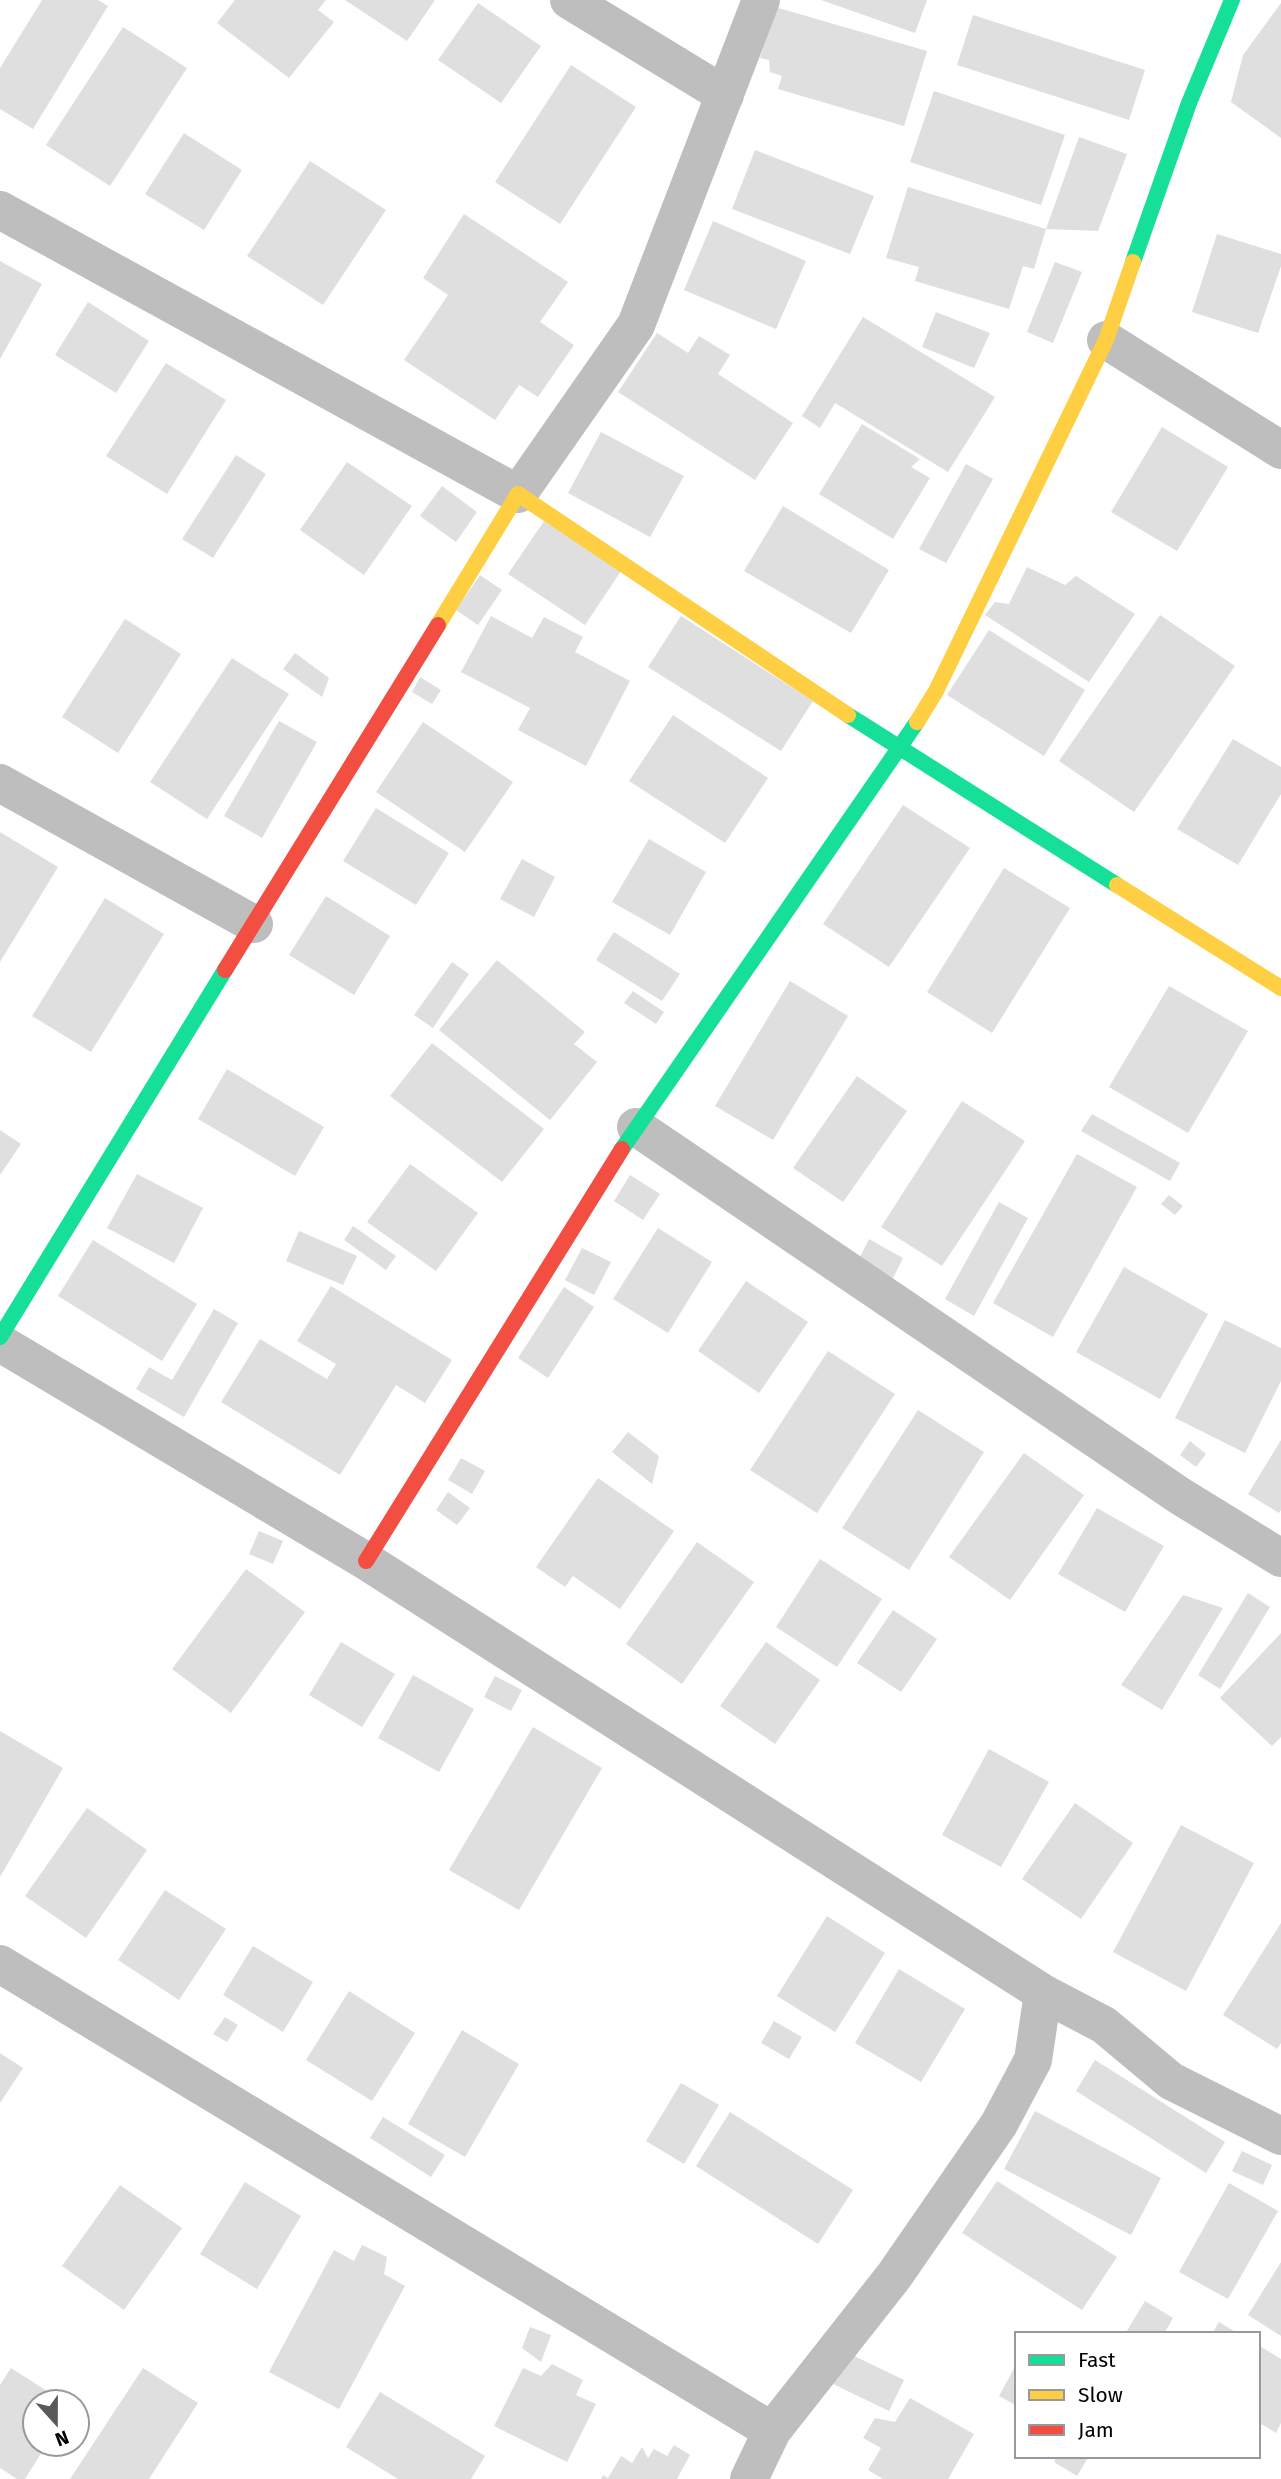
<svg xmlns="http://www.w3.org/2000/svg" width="1281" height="2479" font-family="'Fira Sans',sans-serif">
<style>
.building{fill:#dfdfdf}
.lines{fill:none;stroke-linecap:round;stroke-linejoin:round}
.street{stroke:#bebebe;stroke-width:38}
.fast{stroke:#16e098;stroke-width:16}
.slow{stroke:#ffcf43;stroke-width:16}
.jam{stroke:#f24e42;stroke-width:16}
</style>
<rect width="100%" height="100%" fill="#fff"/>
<!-- building -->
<path class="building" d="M42,0H98L108,6L33,129L0,109V68Z
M235,0H326L318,10L334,22L289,78L217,23Z
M345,0H435L407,41Z
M821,0H927L915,33Z
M478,3L541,46L501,103L438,60Z
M1281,3V138L1231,102L1243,55Z
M775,7L927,51L904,126L778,89L782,76L770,72L769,60L760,58Z
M973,15L1145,70L1129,120L957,65Z
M123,27L187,68L110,186L46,145Z
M571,65L636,107L560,224L495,182Z
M934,91L1065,135L1041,205L910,162Z
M184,133L242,170L204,230L145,194Z
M1079,137L1127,154L1098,231L1046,229Z
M755,150L874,196L850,254L732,209Z
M310,161L386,210L323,305L247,256Z
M908,187L1046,229L1034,269L1023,266L1009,309L915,281L919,267L886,258Z
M464,214L568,282L540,322L574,345L538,397L519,385L495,420L404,360L448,295L423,278Z
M713,221L806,261L776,329L684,290Z
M1217,234L1281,254V266L1258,333L1192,312Z
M0,261L42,284L0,359Z
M1055,262L1082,272L1053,343L1027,332Z
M88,302L149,341L116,393L55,355Z
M936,312L990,333L974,368L922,347Z
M863,317L995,397L948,472L835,403L820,428L802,416Z
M657,333L688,353L699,336L730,355L718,374L793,423L755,480L618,392Z
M166,363L226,400L167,494L106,456Z
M862,424L920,459L911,467L930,478L893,539L819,494Z
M1162,427L1228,467L1177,551L1111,512Z
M601,432L684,476L650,537L568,493Z
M236,455L266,474L213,558L182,539Z
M347,462L412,506L364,575L300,530Z
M966,464L993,479L946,563L919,549Z
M442,486L477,512L456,542L420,516Z
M783,506L889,570L851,633L744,571Z
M544,521L621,571L585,625L508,574Z
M1027,567L1065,585L1076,576L1135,614L1089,682L985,615L995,602L1009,604Z
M480,575L502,590L478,625L456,610Z
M1160,615L1235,666L1134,812L1059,761Z
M491,616L532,638L544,617L583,637L575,652L630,681L586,766L518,730L530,708L461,672Z
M681,616L813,701L781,751L648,667Z
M125,619L181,654L118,753L62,717Z
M989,630L1085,690L1044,756L947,695Z
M295,653L329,678L322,697L283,669Z
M232,658L289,694L207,819L150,782Z
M420,677L441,690L432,704L412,692Z
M673,715L768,778L725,843L629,781Z
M279,721L317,742L262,838L224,816Z
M423,722L513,782L465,852L376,792Z
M1233,739L1281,767V794L1238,865L1177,829Z
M903,805L970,848L889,967L823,924Z
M376,808L449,853L416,905L343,861Z
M0,832L58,867L0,962Z
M649,839L706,872L670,935L612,902Z
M522,859L555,877L534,917L500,899Z
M1004,868L1070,908L992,1033L927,992Z
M326,896L390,936L354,995L289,955Z
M105,898L164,934L91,1052L32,1016Z
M614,932L680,974L662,1001L596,960Z
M497,960L585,1032L574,1044L597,1062L550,1120L439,1030Z
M452,962L469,974L433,1028L414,1015Z
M790,981L848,1016L773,1140L715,1106Z
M1169,986L1248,1031L1188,1133L1109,1087Z
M633,991L664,1012L656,1024L624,1003Z
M432,1043L544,1129L502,1182L390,1096Z
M227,1069L324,1127L295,1176L198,1119Z
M857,1076L907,1111L843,1202L793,1168Z
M962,1101L1025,1141L942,1266L881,1227Z
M1092,1114L1180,1163L1170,1181L1081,1131Z
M0,1130L21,1144L0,1175Z
M1077,1154L1137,1187L1053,1337L993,1303Z
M410,1164L478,1213L436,1271L367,1222Z
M137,1174L203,1208L174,1263L107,1228Z
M630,1175L660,1194L643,1220L614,1201Z
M1169,1195L1183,1206L1175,1215L1161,1204Z
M999,1202L1028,1218L974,1316L945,1299Z
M353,1226L396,1256L386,1270L344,1240Z
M658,1228L712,1262L668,1333L613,1299Z
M299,1231L357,1256L343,1285L286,1261Z
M869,1239L903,1258L893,1278L859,1259Z
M93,1240L197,1304L162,1361L58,1296Z
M582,1248L611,1262L594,1295L565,1280Z
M1124,1267L1208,1314L1160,1399L1076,1352Z
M746,1281L808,1322L759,1393L698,1351Z
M331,1286L452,1360L425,1403L396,1385L340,1475L221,1402L260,1339L327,1379L336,1364L297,1341Z
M564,1287L594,1307L548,1378L518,1358Z
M214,1309L238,1323L184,1417L136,1389L149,1367L172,1380Z
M1225,1320L1281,1348V1381L1245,1453L1175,1418Z
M828,1351L895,1394L817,1513L750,1470Z
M918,1410L984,1452L909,1570L842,1528Z
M628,1432L659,1456L652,1484L612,1452Z
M1281,1440V1510L1279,1513L1248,1494Z
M1190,1441L1206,1454L1196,1467L1180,1455Z
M1024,1453L1084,1495L1010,1600L949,1557Z
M461,1458L485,1471L472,1494L448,1480Z
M598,1478L674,1531L620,1609L573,1576L565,1587L536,1567Z
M448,1492L470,1508L457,1525L436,1510Z
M1097,1508L1164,1546L1125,1612L1058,1574Z
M259,1531L283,1541L273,1564L249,1554Z
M697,1542L754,1582L682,1684L626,1644Z
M820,1559L882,1599L837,1667L776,1627Z
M246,1569L305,1612L231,1713L172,1669Z
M1248,1593L1270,1607L1220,1689L1198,1675Z
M1183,1595L1223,1608L1162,1710L1121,1685Z
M893,1610L937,1639L901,1692L857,1663Z
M1281,1633V1737L1272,1746L1220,1698Z
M341,1642L395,1674L362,1727L309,1695Z
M766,1642L820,1680L775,1744L720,1706Z
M413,1675L474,1709L439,1772L378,1738Z
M495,1676L522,1690L511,1711L484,1697Z
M533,1727L602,1768L519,1910L449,1870Z
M0,1731L63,1768L0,1877Z
M989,1749L1049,1782L1001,1867L942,1835Z
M1075,1803L1133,1843L1081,1919L1022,1879Z
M87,1808L147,1850L86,1938L25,1896Z
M1181,1825L1254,1863L1186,1991L1113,1952Z
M165,1890L226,1929L179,2000L118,1960Z
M827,1916L885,1953L835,2032L777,1996Z
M1281,1923V2043L1277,2049L1223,2015Z
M253,1946L313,1982L283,2032L223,1995Z
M899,1969L965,2009L921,2082L855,2043Z
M349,1991L415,2033L372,2101L306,2060Z
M225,2017L238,2025L227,2042L213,2034Z
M774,2021L802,2037L789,2059L761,2043Z
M462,2030L519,2064L465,2157L408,2124Z
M0,2053L23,2068L0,2103Z
M1095,2060L1225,2142L1206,2173L1076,2091Z
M681,2083L719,2105L684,2164L646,2141Z
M1035,2111L1161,2178L1131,2235L1004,2169Z
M730,2112L853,2190L818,2244L696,2166Z
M383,2117L445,2155L431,2177L370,2138Z
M1242,2151L1272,2165L1263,2185L1232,2171Z
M997,2181L1117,2257L1082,2310L962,2233Z
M245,2182L301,2216L257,2289L200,2254Z
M1229,2183L1278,2211L1228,2299L1179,2272Z
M120,2185L182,2228L124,2310L62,2266Z
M362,2245L387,2257L384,2274L405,2286L339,2409L269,2372L334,2250L354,2261Z
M1281,2262V2336L1248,2315Z
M1145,2301L1173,2318L1164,2334H1125Z
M1219,2322L1239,2334H1212Z
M530,2327L551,2335L541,2362L522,2348Z
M1258,2345L1281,2359V2423L1276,2433L1258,2422Z
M848,2353L904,2380L889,2411L833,2384Z
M1017,2363V2406L999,2396Z
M552,2364L583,2380L576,2395L596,2404L567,2462L494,2426L523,2368L541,2376Z
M11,2368L64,2402H35V2444H47L25,2479H17L0,2468V2385Z
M143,2368L198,2403L149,2479H70Z
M380,2392L485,2456L471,2479H398L346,2447Z
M910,2398L974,2434L948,2479H883L868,2470L881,2448L863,2438L875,2418L895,2422Z
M674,2445L690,2455L677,2479H601L603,2475L608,2478L621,2456L632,2463L642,2447L648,2458L654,2449L667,2456Z
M1057,2456H1089L1077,2476L1054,2462Z"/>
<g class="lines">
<!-- street -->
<path class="street" d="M569,0L725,95
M0,210L518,494L636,325L761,0
M1106,340L1281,450
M0,783L254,924
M636,1127L1180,1496L1281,1558
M0,1343L366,1561L1043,1993L1104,2025L1171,2081L1281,2136
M0,1964L772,2431
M749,2479L772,2431L894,2276L999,2124L1033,2060L1043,1993"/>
<!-- fast -->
<path class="fast" d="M1133,262L1189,103L1232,0
M848,715L1117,885
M622,1149L917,722
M0,1337L225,970"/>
<!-- slow -->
<path class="slow" d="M438,625L518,494L848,715
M917,722L936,691L1106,340L1133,262
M1117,885L1281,988"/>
<!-- jam -->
<path class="jam" d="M225,970L438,625
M366,1561L622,1149"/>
</g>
<!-- legend -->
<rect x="1015" y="2332" width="245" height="126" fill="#ffffff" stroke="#999999" stroke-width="2"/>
<rect x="1029" y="2355" width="35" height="10" fill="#16e098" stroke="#999999" stroke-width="2"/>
<text x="1078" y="2367" font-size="21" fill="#000000">Fast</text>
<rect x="1029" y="2390" width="35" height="10" fill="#ffcf43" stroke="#999999" stroke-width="2"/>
<text x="1078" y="2402" font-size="21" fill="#000000">Slow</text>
<rect x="1029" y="2425" width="35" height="10" fill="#f24e42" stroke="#999999" stroke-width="2"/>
<text x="1078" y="2437" font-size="21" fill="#000000">Jam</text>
<!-- north arrow -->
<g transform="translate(56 2423) rotate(159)"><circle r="33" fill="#ffffff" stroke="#999999" stroke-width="2"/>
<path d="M0-5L12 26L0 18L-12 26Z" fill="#595959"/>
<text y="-10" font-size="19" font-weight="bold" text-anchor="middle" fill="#000000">N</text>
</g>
</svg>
